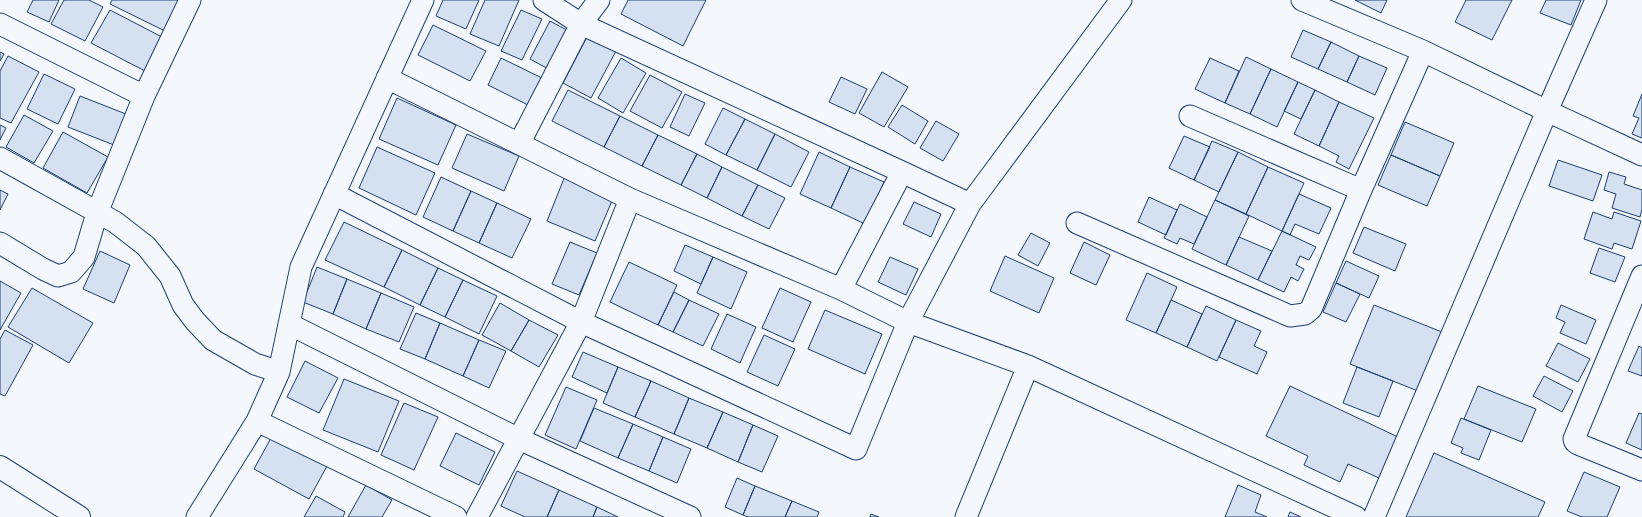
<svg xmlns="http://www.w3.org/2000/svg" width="1642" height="517" font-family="'Exo 2',sans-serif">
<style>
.building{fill:#d5e0f0;stroke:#1d3f73}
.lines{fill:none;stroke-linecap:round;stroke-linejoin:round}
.street-casing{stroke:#1d3f73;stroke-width:23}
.primary-casing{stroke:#1d3f73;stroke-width:24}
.street{stroke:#f4f7fb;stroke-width:21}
.primary{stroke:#f4f7fb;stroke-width:22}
</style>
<rect width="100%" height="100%" fill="#f4f7fb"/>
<!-- building -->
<path class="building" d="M33,0H59L49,22L27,12Z
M64,0H89L103,7L85,41L51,24Z
M112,0H180L165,31L110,4Z
M443,0H479L466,29L436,16Z
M485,0H519L499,46L470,34Z
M628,0H706L683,46L621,14Z
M1355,0H1387L1381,13Z
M1466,0H1512L1492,40L1455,22Z
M1546,0H1581L1571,25L1540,13Z
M110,10L162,37L145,71L91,43Z
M521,10L542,19L522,60L501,51Z
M550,21L572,33L552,71L530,59Z
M433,25L486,51L470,81L418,55Z
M1303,30L1331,42L1318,69L1291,57Z
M587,37L616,51L591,98L563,83Z
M1331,42L1359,56L1347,82L1318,69Z
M0,52L4,54L0,61Z
M8,56L39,72L11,123L0,118V71Z
M1359,56L1387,68L1375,95L1347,82Z
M1246,57L1271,69L1250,114L1225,103Z
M501,58L544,79L530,106L488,85Z
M621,58L646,73L623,113L598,98Z
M1210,58L1239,71L1225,103L1195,89Z
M1271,69L1298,82L1277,127L1250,114Z
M882,72L908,87L884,127L859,113Z
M44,74L75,89L58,124L27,109Z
M650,75L682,92L662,128L630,111Z
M841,77L867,89L855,114L829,102Z
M1298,82L1315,90L1301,119L1284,111Z
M568,90L620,116L604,147L552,121Z
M1315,90L1339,102L1319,146L1294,134Z
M685,94L705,103L689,136L670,127Z
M1642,94V138L1632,134L1639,118L1633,116Z
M80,96L126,114L114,145L68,127Z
M397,98L456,125L438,165L379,139Z
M1339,102L1374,118L1349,169L1336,162L1339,156L1319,146Z
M902,105L928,121L915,144L888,127Z
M723,108L745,119L726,155L705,144Z
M24,115L53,131L34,163L6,147Z
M620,116L658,135L642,166L604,147Z
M745,119L775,134L757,170L726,155Z
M936,121L959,134L943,161L920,148Z
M1405,122L1454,143L1440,176L1391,155Z
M0,125L6,128L0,140Z
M63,132L108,157L87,193L43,168Z
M467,134L519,156L504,191L452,168Z
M775,134L809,152L791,187L757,170Z
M658,135L697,154L681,185L642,166Z
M1184,136L1210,147L1194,180L1169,168Z
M1212,141L1238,152L1219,192L1194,180Z
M377,147L435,173L416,215L359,188Z
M819,152L850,167L831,208L800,194Z
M1238,152L1268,167L1246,214L1215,200Z
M697,154L722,167L707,198L681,185Z
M1391,155L1440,176L1427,206L1378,185Z
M1558,160L1602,175L1593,201L1549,186Z
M722,167L758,185L742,216L707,198Z
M850,167L884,182L865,224L831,208Z
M1268,167L1304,183L1282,231L1246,214Z
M1609,172L1626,177L1624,184L1642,190V209L1640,217L1612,208L1616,194L1604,190Z
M565,176L614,196L595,241L547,221Z
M441,177L471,191L453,231L423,217Z
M758,185L785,198L769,229L742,216Z
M0,190L8,194L0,210Z
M471,191L497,203L479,243L453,231Z
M1299,194L1331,208L1319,234L1295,224L1290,235L1282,231Z
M1149,197L1177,210L1166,235L1138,222Z
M1215,200L1249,216L1226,265L1192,249Z
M914,202L941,214L931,237L903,224Z
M497,203L531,219L512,258L479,243Z
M1180,204L1207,217L1194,244L1180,238L1177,244L1164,238Z
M1593,212L1612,219L1614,212L1641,221L1632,249L1614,243L1612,249L1584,239Z
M344,222L402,250L384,287L325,260Z
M1364,227L1406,244L1395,271L1353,253Z
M1282,231L1316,247L1309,260L1300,256L1296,265L1304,269L1298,281L1291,277L1284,292L1258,280Z
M1031,233L1050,243L1038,266L1018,255Z
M1239,237L1272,251L1258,280L1226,265Z
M570,242L597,253L579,295L552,284Z
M1084,242L1110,255L1096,285L1070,273Z
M685,245L713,257L701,284L674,271Z
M1599,248L1625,257L1615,282L1590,273Z
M402,250L438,268L420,305L384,287Z
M100,251L130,265L114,303L83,289Z
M1005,256L1054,278L1039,313L990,291Z
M713,257L747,272L731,309L697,293Z
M890,257L918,269L906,295L878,282Z
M1346,261L1379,276L1369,298L1336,283Z
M629,262L677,285L658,325L610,302Z
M317,267L347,279L333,314L303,302Z
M438,268L463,280L445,317L420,305Z
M1147,273L1177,287L1156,333L1126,320Z
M347,279L381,293L366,329L333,314Z
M463,280L497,296L479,334L445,317Z
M0,281L21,293L0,330Z
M1336,283L1360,294L1346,322L1323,312Z
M32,288L93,323L69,363L8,327Z
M780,288L811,302L793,342L762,328Z
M674,292L689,300L673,332L658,325Z
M381,293L414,307L399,342L366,329Z
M689,300L719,314L703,346L673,332Z
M1171,300L1202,314L1187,347L1156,333Z
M500,303L529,320L511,351L482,335Z
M1374,305L1442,332L1418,391L1350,364Z
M1561,305L1596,320L1586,344L1560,333L1565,322L1556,318Z
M1206,306L1236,320L1217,361L1187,347Z
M825,310L882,334L865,374L808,349Z
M416,313L440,323L425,359L400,349Z
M727,314L756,327L740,363L711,349Z
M529,320L558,335L539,367L511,351Z
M1236,320L1261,331L1254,346L1267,352L1257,374L1219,357Z
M440,323L479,340L463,376L425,359Z
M5,330L33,345L5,396L0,394V339Z
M764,335L795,349L778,386L747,372Z
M479,340L506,351L489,388L463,376Z
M1558,343L1590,359L1578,382L1546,366Z
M1639,346L1642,348V376L1628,371Z
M583,352L618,367L607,393L572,377Z
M305,361L338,378L319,413L287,397Z
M618,367L651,381L635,417L603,403Z
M1357,367L1393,381L1379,417L1343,403Z
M1544,376L1573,391L1562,412L1533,396Z
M344,379L399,401L378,452L323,430Z
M651,381L689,398L674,434L635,417Z
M1290,386L1398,437L1379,478L1348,464L1340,482L1304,465L1308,456L1266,436Z
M1478,386L1536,409L1522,442L1464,419Z
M566,387L597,400L576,449L545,435Z
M689,398L723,412L707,448L674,434Z
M404,403L438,417L414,470L381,455Z
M594,408L633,424L618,458L580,441Z
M723,412L753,425L738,462L707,448Z
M1639,413L1642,414V450L1626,443Z
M1461,418L1491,430L1479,460L1461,453L1463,448L1451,443Z
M633,424L663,437L649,471L618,458Z
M753,425L778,436L762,472L738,462Z
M456,433L495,452L479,485L440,466Z
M272,436L327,466L309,499L254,469Z
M663,437L691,449L677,483L649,471Z
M1434,453L1545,502L1538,517H1406Z
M517,471L559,490L547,517H525L501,506Z
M1584,472L1620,487L1607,517H1582L1567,511Z
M737,478L755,486L743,515L725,507Z
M366,485L392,500L382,517H348Z
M1238,485L1261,495L1255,512L1267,517H1225Z
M755,486L792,501L785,517H748L743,515Z
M559,490L597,507L593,517H547Z
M316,496L345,512L343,517H304Z
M792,501L819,512L817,517H785Z
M597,507L618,517H593Z
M1290,512L1301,517H1288Z
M871,514L879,517H870Z"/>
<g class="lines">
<defs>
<path id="street" d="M544,0L581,24L902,172L970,204
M1302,0L1423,51L1547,111L1642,155
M0,24L144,96
M387,78L630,199L841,289L908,322L1028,366L1356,517
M1190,116L1361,190
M519,144L581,24L599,0
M0,158L115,222L146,246L170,276L183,305L195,321L213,340L255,364L279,372
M334,194L581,322L856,449L908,322L970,204L1121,0
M1077,223L1290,316L1305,314L1311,309L1361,190L1423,51
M0,243L43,269L58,276L71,272L84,257L97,213L144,96L190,0
M1642,276L1574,439L1575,442L1578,444L1642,470
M841,289L902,172
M289,324L519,439L690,517
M257,421L456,517
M197,517L257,421L279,372L301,267L423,0
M477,517L581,322L630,199
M966,517L1028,366
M1374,517L1547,111L1596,0"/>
<path id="primary" d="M0,467L79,517"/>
</defs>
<!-- street casing -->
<use href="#street" class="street-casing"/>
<!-- primary casing -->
<use href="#primary" class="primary-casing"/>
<!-- street -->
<use href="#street" class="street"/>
<!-- primary -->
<use href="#primary" class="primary"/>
</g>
</svg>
